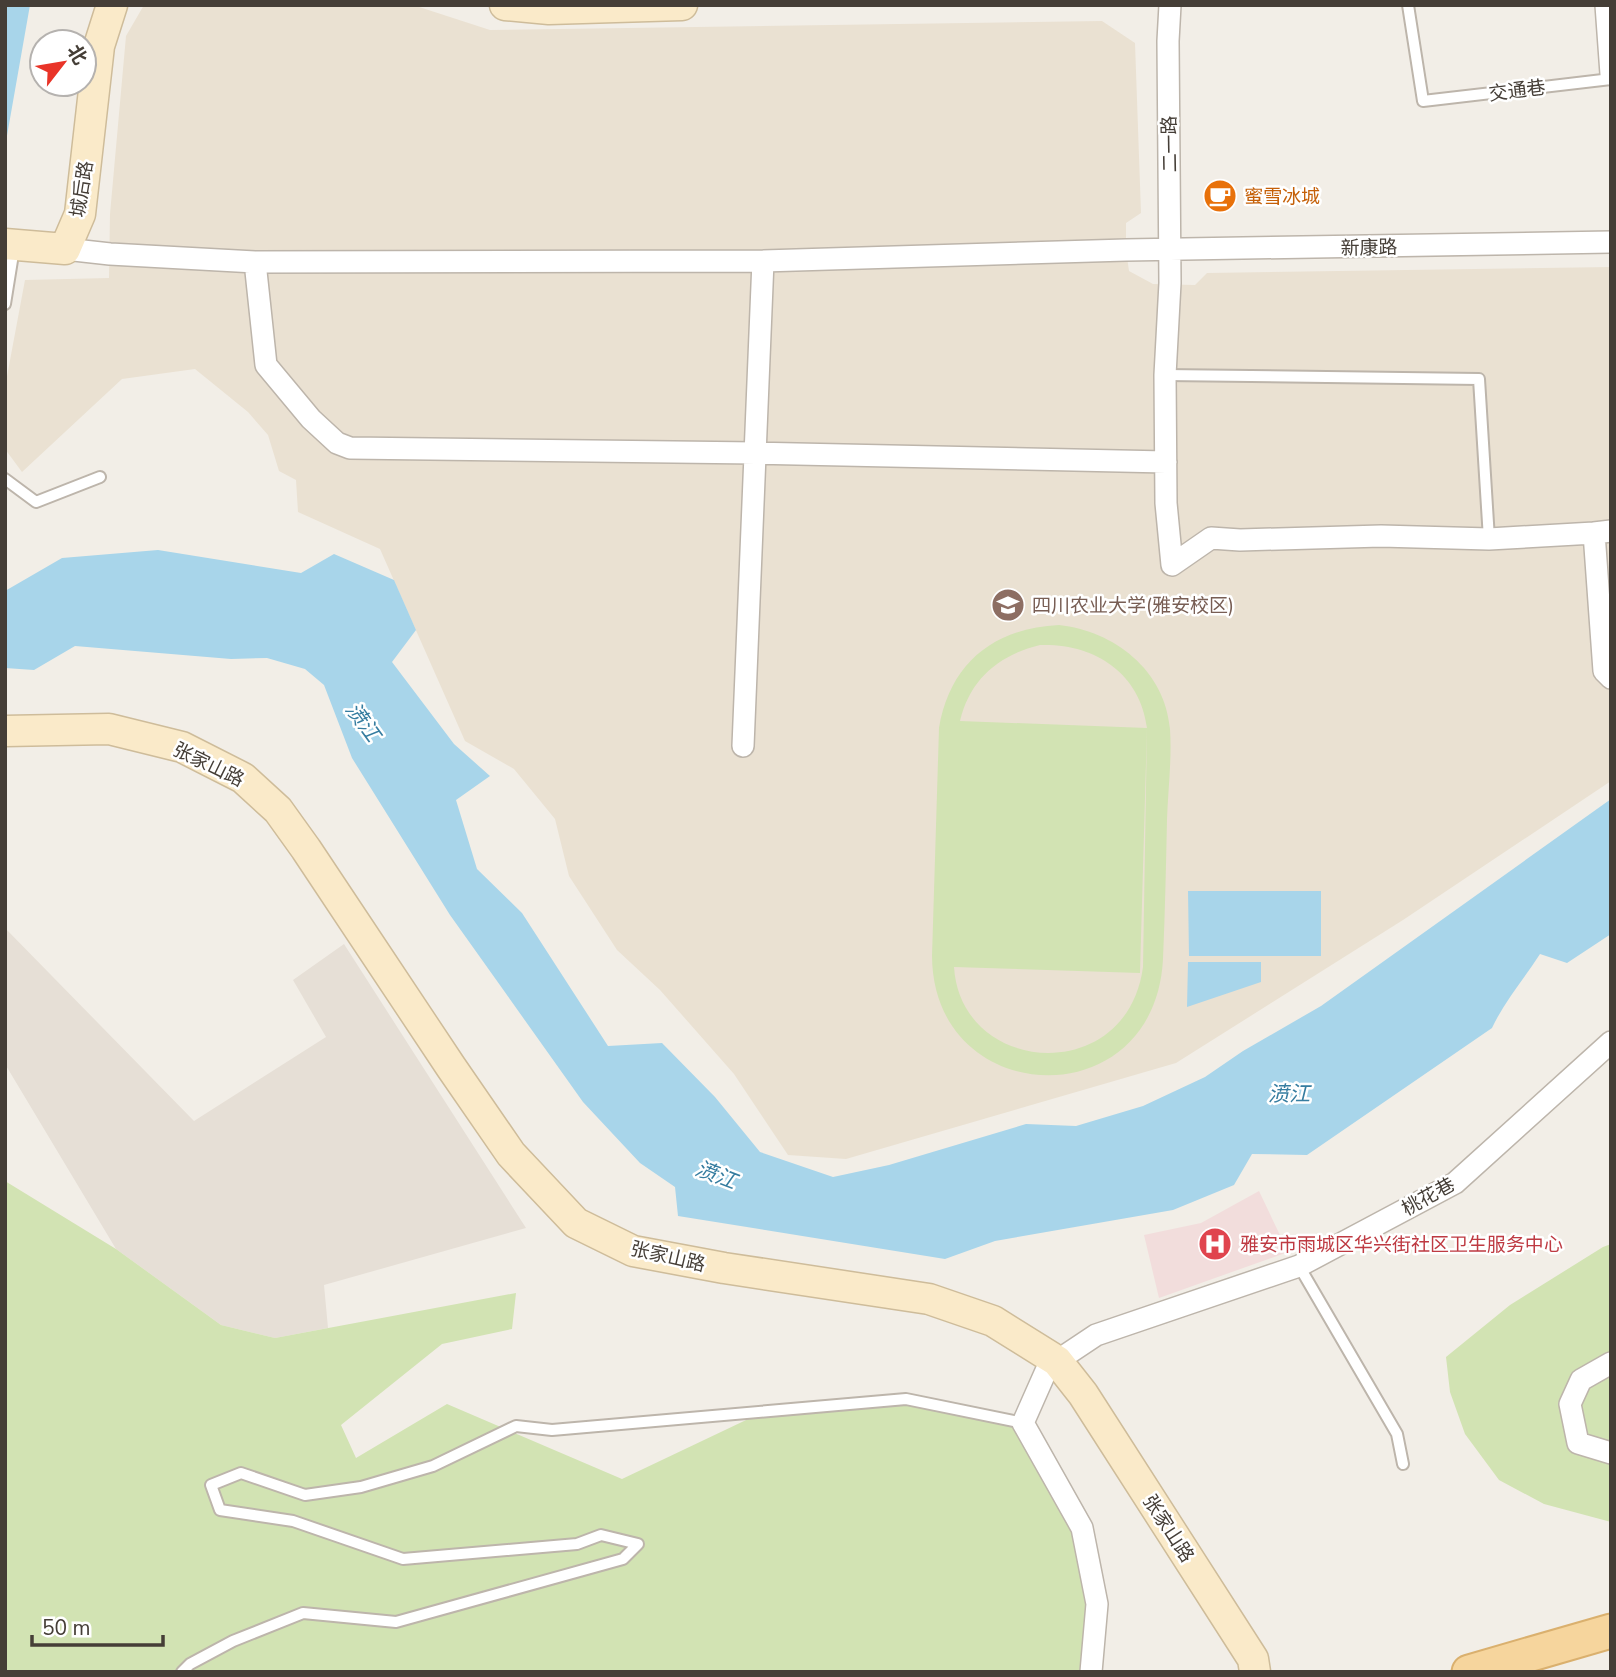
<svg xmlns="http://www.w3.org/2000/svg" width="1616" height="1677" font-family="'Nunito Sans','Noto Sans SC',sans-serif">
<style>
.residential{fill:#e6dfd6}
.education{fill:#eae1d2}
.medical{fill:#f2dddc}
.green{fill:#d2e3b3;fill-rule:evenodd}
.water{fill:#a8d5ea}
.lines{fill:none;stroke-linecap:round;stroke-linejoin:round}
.lane-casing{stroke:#bdb5ab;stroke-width:14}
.street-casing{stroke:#bdb5ab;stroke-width:24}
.secondary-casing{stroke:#cebc9a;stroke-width:33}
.primary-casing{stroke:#dab06e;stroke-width:37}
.lane{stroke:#fff;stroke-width:10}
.street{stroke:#fff;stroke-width:21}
.secondary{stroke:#faeac9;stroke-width:30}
.primary{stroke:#f6d59d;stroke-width:33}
.labels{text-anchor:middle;stroke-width:5;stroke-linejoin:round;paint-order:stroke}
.street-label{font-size:19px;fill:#453e37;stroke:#fff}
.food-label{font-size:19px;fill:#c56008;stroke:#fff;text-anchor:start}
.education-label{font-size:19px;fill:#785e54;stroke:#fff;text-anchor:start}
.health-label{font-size:19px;fill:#be3a42;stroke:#fff;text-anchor:start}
.water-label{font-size:21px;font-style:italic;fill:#367da0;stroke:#fff}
</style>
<rect width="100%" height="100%" fill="#f2eee7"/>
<!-- residential -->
<path class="residential" d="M5,928L194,1121L326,1037L293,980L344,944L526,1228L324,1285L328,1328L275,1338L221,1325L116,1249L5,1064Z"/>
<!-- education -->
<path class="education" d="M144,5H413L490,30L1102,21L1135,43L1141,213L1126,223V250L1129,271L1153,284L1195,285L1207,273L1611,267V781L1403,920L1176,1063L846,1159L788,1155L734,1074L660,990L617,950L569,876L555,819L514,769L465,741L380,549L298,512L296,480L279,471L268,435L248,412L195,369L122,379L22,472L5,449V387L25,280L109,278L110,214L126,36Z"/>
<!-- medical -->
<path class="medical" d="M1259,1191L1288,1252L1159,1298L1144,1235L1201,1223Z"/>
<!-- green -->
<path class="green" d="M1059,625C1114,631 1165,670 1170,729C1172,759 1168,790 1167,820C1166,866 1165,913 1163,959C1155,1119 933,1110 932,956L939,728C950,663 994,628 1059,625ZM1040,645C1093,643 1140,672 1147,728L960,721C970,679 999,655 1040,645ZM1147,728L1143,967C1127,1087 961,1076 954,967L1140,973Z
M5,1181L116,1249L221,1325L275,1338L516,1293L512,1329L442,1344L341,1425L356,1458L447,1404L622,1479L767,1410L906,1399L1023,1423L1082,1528L1091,1672H5Z
M1611,1244V1522L1544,1504L1499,1480L1465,1434L1450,1392L1446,1357L1510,1305L1603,1247Z"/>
<!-- water -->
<path class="water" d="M5,5H30L5,147Z
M158,550L301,573L334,554L394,580L416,630L392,662L454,744L490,776L456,800L477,869L522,913L608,1046L662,1043L715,1097L760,1152L833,1177L889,1165L1026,1124L1076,1126L1143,1106L1205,1077L1243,1051L1321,1006L1611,799V934L1567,963L1540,954C1524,979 1504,1002 1492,1028L1307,1155L1252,1154L1234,1185L1173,1210L995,1241L945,1259L678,1216L675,1187L640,1163L583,1102L450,915L352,758L324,685L305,669L267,658L231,659L75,646L34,670L5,668V591L62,558Z
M1188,891H1321V956H1189Z
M1188,962H1261V982L1187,1007Z"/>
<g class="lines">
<defs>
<path id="lane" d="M1408,5L1423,101L1611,79
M5,304L14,248
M1165,375L1479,379L1489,539
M5,479L36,502L100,477
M1299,1266L1397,1434L1403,1464
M182,1672L190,1664L233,1641L303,1613L396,1622L623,1559L638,1544L601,1535L577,1544L403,1559L293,1521L220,1510L211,1485L241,1473L305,1495L361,1487L433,1466L516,1426L552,1430L906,1399L1023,1423"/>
<path id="street" d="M1170,5L1168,41L1170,283L1165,375L1166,503L1172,565L1211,538L1240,540L1381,536L1489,539L1594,533
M1606,5L1611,74
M65,249L110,254L255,262L763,261L1126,250L1611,242
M255,262L266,365L311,419L337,443L350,448L756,453L1166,462
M1611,531L1594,533L1604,671L1611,678
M743,746L763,261
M1611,1363L1581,1380L1570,1404L1578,1443L1611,1453
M1091,1672L1097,1604L1082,1528L1023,1423L1046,1371L1057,1361L1096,1335L1299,1266L1455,1183L1611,1042"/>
<path id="secondary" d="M505,5L549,9L682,5
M5,244L65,249
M65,249L80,214L99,46L112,5
M5,731L109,729L182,747L243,778L278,810L306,849L451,1067L511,1154L576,1223L633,1251L724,1268L929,1299L993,1321L1057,1361L1083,1394L1253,1659L1255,1672"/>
<path id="primary" d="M1469,1672L1611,1631"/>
</defs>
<!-- lane casing -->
<use href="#lane" class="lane-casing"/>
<!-- street casing -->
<use href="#street" class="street-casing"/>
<!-- secondary casing -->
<use href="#secondary" class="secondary-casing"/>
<!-- primary casing -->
<use href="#primary" class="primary-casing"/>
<!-- lane -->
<use href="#lane" class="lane"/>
<!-- street -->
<use href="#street" class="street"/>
<!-- secondary -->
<use href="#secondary" class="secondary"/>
<!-- primary -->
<use href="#primary" class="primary"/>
</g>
<!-- icons -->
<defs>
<symbol id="cafe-disc" viewBox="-11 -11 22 22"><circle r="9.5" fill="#e8710a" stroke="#fff"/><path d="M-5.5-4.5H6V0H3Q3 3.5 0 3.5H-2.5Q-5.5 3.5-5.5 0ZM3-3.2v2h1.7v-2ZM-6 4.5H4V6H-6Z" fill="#fff"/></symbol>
<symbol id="university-disc" viewBox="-11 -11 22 22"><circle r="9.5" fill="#8d6e63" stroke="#fff"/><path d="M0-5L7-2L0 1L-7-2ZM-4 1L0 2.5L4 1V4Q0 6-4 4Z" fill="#fff"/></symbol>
<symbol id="hospital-disc" viewBox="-11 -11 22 22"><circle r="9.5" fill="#e0444e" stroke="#fff"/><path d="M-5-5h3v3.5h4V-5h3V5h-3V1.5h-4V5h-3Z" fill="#fff"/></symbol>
</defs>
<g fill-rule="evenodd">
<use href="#cafe-disc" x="1201" y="177" width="38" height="38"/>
<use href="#university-disc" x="989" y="586" width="38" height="38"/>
<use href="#hospital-disc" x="1196" y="1225" width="38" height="38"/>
</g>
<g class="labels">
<!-- street labels -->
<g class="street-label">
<text transform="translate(1517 90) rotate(-7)" y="7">交通巷</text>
<text transform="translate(1169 144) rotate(-91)" y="7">二一路</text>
<text transform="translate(81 189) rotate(-81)" y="7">城后路</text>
<text transform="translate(1369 247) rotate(-1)" y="7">新康路</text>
<text transform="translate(209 764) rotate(26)" y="7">张家山路</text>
<text transform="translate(1428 1196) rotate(-29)" y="7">桃花巷</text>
<text transform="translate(668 1256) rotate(13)" y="7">张家山路</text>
<text transform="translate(1169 1528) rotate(57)" y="7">张家山路</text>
</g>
<!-- food labels -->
<g class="food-label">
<text x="1244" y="203">蜜雪冰城</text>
</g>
<!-- education labels -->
<g class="education-label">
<text x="1032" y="612">四川农业大学(雅安校区)</text>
</g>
<!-- health labels -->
<g class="health-label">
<text x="1240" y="1251">雅安市雨城区华兴街社区卫生服务中心</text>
</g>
<!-- water labels -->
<g class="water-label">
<text transform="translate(363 722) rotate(54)" y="7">𣸣江</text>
<text x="1289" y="1101">𣸣江</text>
<text transform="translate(716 1175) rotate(21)" y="7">𣸣江</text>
</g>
</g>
<!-- border -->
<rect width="1616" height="1677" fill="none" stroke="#453e37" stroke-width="14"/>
<!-- north arrow -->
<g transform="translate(63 63) rotate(59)"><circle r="33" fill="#ffffff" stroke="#b5b2af" stroke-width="2"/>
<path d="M0-5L12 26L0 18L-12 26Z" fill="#e93428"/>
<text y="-10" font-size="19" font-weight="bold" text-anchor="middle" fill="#453e37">北</text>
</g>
<!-- scale -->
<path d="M32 1635v10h131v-10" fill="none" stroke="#453e37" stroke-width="3.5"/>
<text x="42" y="1635" font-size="21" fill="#453e37" stroke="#ffffff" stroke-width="5" paint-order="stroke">50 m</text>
</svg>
